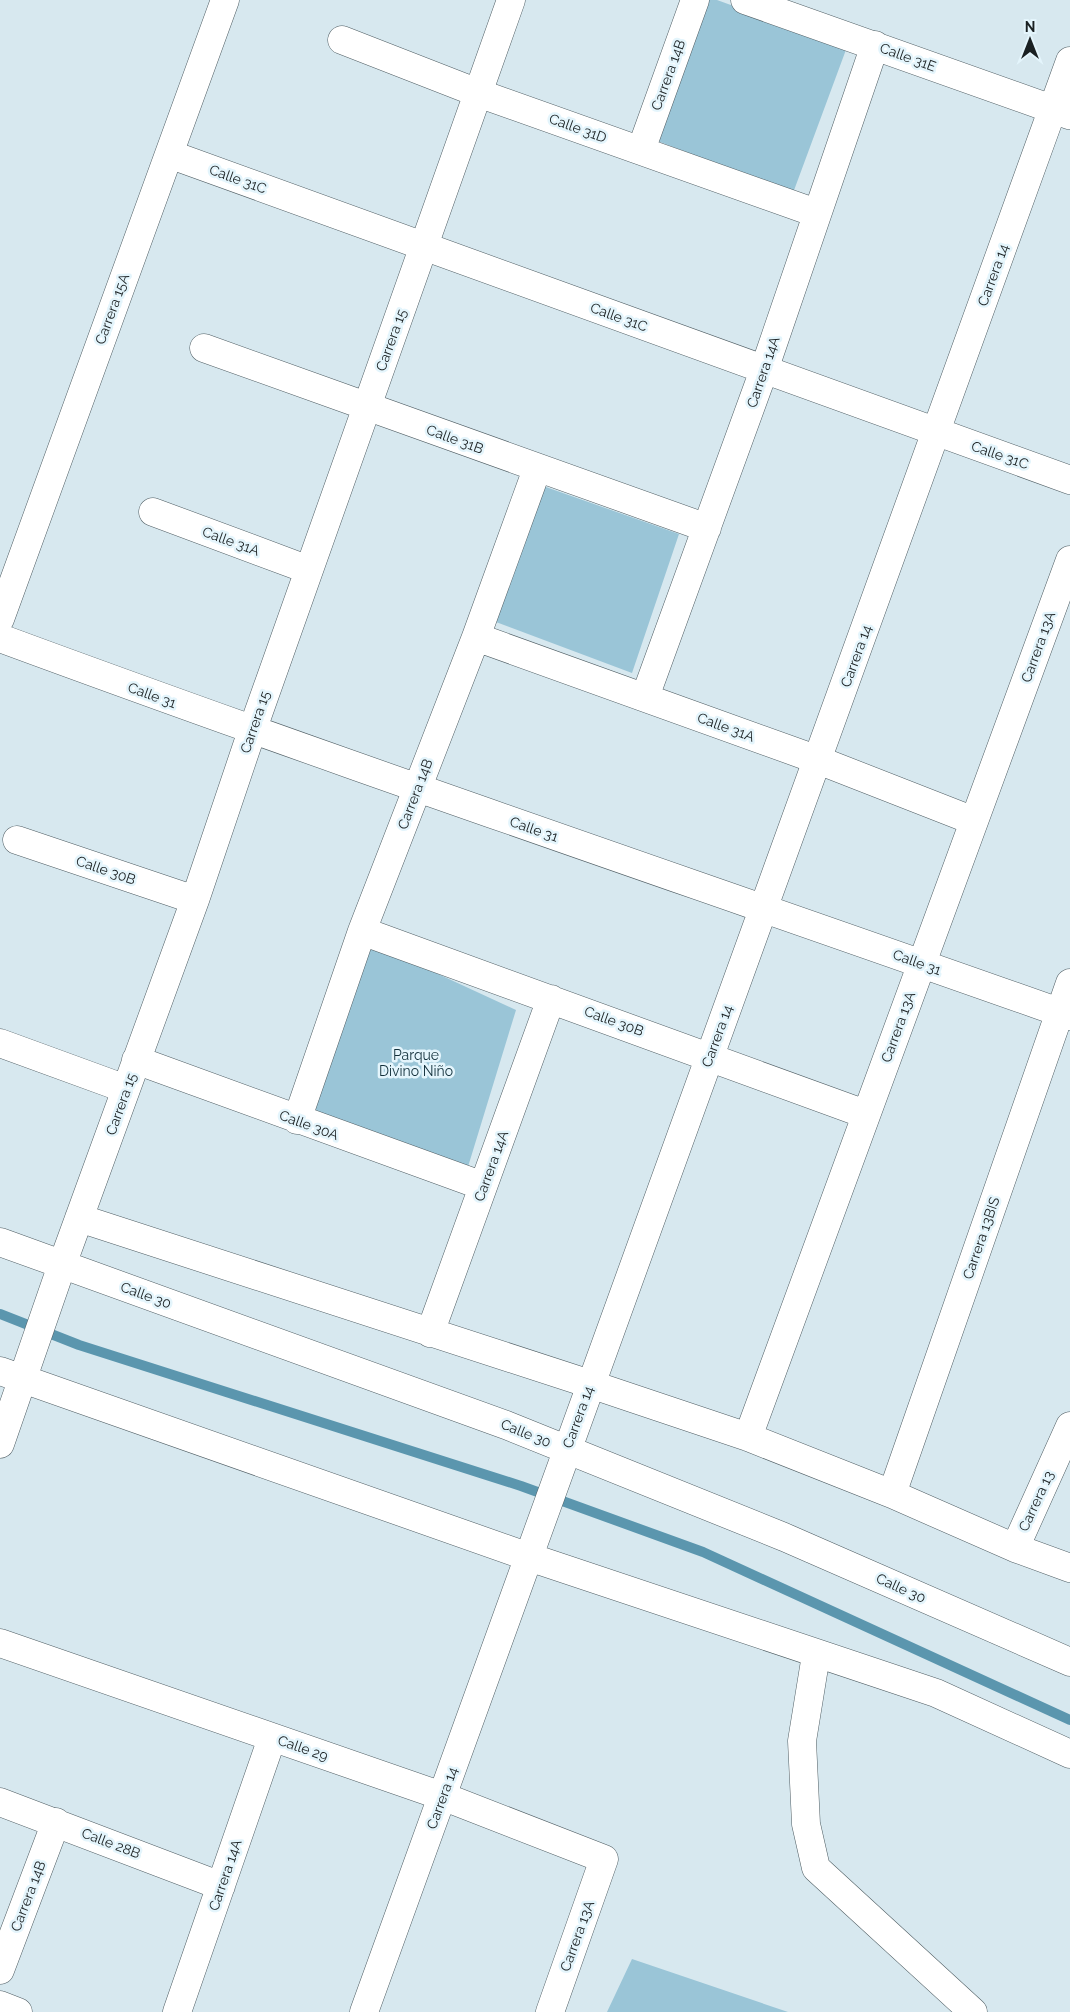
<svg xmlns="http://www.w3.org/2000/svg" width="1070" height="2012" font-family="Raleway,sans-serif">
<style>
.green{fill:#9ac5d7}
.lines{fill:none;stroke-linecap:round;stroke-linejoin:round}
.stream{stroke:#5b96ae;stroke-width:10}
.minor-casing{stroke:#505e64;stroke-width:29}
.minor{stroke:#fff;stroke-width:28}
.labels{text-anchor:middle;stroke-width:5;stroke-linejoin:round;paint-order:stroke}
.street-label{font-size:14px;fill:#1a2022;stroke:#e4f5fc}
.park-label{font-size:14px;fill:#12303b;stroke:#e4f5fc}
</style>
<rect width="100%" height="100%" fill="#d7e8ef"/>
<!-- green -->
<path class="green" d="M708,0H717L847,47L793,193L655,140Z
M543,486L679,534L632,673L496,622Z
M371,943L516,1010L467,1170L312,1114Z
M632,1959L788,2012H607Z"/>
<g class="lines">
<!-- stream -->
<path class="stream" d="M0,1314L79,1345L521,1486L703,1552L1070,1720"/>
<defs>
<path id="minor" d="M745,0L1069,115
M342,40L478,93L816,213
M641,150L695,0
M169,154L1070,480
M204,348L707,528
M153,512L309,570
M0,619L225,0
M476,637L818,760L974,821
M0,638C355,769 714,890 1070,1016
M645,697L764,370L875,45
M17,840L195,900
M362,931L865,1114
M0,1043L126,1089
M136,1060L483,1186
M297,1120L362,931L476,637L537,469
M79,1218L590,1384L748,1437L892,1494L1015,1548L1070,1568
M0,1242L506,1425L784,1537L1070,1662
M430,1333L551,999
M0,1371L529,1557L936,1693L1070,1754
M748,1437L1070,560
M0,1444L62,1265L195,900L252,731L511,0
M892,1494L1070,983
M1015,1548L1070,1426
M0,1643L442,1796L604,1859L550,2012
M816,1655L802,1741L806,1824L816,1868L973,2012
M0,1802L221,1886
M0,1970L56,1822
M0,2005L18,2012
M177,2012L272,1738
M364,2012L1070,61"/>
</defs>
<!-- minor casing -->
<use href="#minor" class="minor-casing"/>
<!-- minor -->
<use href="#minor" class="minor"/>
</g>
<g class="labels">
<!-- street labels -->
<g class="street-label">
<text transform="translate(908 57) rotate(20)" y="5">Calle 31E</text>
<text transform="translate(668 75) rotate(-70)" y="5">Carrera 14B</text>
<text transform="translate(578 128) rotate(20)" y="5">Calle 31D</text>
<text transform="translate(238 179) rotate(20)" y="5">Calle 31C</text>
<text transform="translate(993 275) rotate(-70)" y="5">Carrera 14</text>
<text transform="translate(112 309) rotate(-70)" y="5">Carrera 15A</text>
<text transform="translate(619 317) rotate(20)" y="5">Calle 31C</text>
<text transform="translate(391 340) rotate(-70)" y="5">Carrera 15</text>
<text transform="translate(763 372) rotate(-71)" y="5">Carrera 14A</text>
<text transform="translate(455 439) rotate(20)" y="5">Calle 31B</text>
<text transform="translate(1000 455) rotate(19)" y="5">Calle 31C</text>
<text transform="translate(231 541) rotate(20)" y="5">Calle 31A</text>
<text transform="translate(1038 647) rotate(-70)" y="5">Carrera 13A</text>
<text transform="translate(856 656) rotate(-70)" y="5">Carrera 14</text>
<text transform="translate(152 695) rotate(20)" y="5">Calle 31</text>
<text transform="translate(255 722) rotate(-71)" y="5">Carrera 15</text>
<text transform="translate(726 727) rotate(20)" y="5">Calle 31A</text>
<text transform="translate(415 794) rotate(-69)" y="5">Carrera 14B</text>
<text transform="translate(534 829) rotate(19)" y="5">Calle 31</text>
<text transform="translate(106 870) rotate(19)" y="5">Calle 30B</text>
<text transform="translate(917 962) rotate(20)" y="5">Calle 31</text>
<text transform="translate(614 1021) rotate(20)" y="5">Calle 30B</text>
<text transform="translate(898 1027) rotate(-70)" y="5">Carrera 13A</text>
<text transform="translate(717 1036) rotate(-70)" y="5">Carrera 14</text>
<text transform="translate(121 1104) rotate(-70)" y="5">Carrera 15</text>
<text transform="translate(309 1125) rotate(20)" y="5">Calle 30A</text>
<text transform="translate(491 1166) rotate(-70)" y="5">Carrera 14A</text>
<text transform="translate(981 1238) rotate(-71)" y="5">Carrera 13BIS</text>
<text transform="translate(146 1295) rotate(20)" y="5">Calle 30</text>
<text transform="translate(578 1417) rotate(-70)" y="5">Carrera 14</text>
<text transform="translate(526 1433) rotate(22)" y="5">Calle 30</text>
<text transform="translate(1036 1501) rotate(-65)" y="5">Carrera 13</text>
<text transform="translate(901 1588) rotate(24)" y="5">Calle 30</text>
<text transform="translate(303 1748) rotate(19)" y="5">Calle 29</text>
<text transform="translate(442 1798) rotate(-70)" y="5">Carrera 14</text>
<text transform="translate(111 1843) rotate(21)" y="5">Calle 28B</text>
<text transform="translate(225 1875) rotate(-71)" y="5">Carrera 14A</text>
<text transform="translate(28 1896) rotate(-69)" y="5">Carrera 14B</text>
<text transform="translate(577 1936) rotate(-70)" y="5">Carrera 13A</text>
</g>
<!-- park labels -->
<g class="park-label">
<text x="416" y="1060">Parque<tspan x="416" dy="16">Divino Niño</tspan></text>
</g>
</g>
<!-- north arrow -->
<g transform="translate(1030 40)" stroke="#e4f5fc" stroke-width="4" paint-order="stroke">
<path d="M0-4L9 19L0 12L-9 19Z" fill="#1a2022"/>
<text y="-8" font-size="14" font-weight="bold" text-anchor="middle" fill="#1a2022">N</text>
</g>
</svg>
